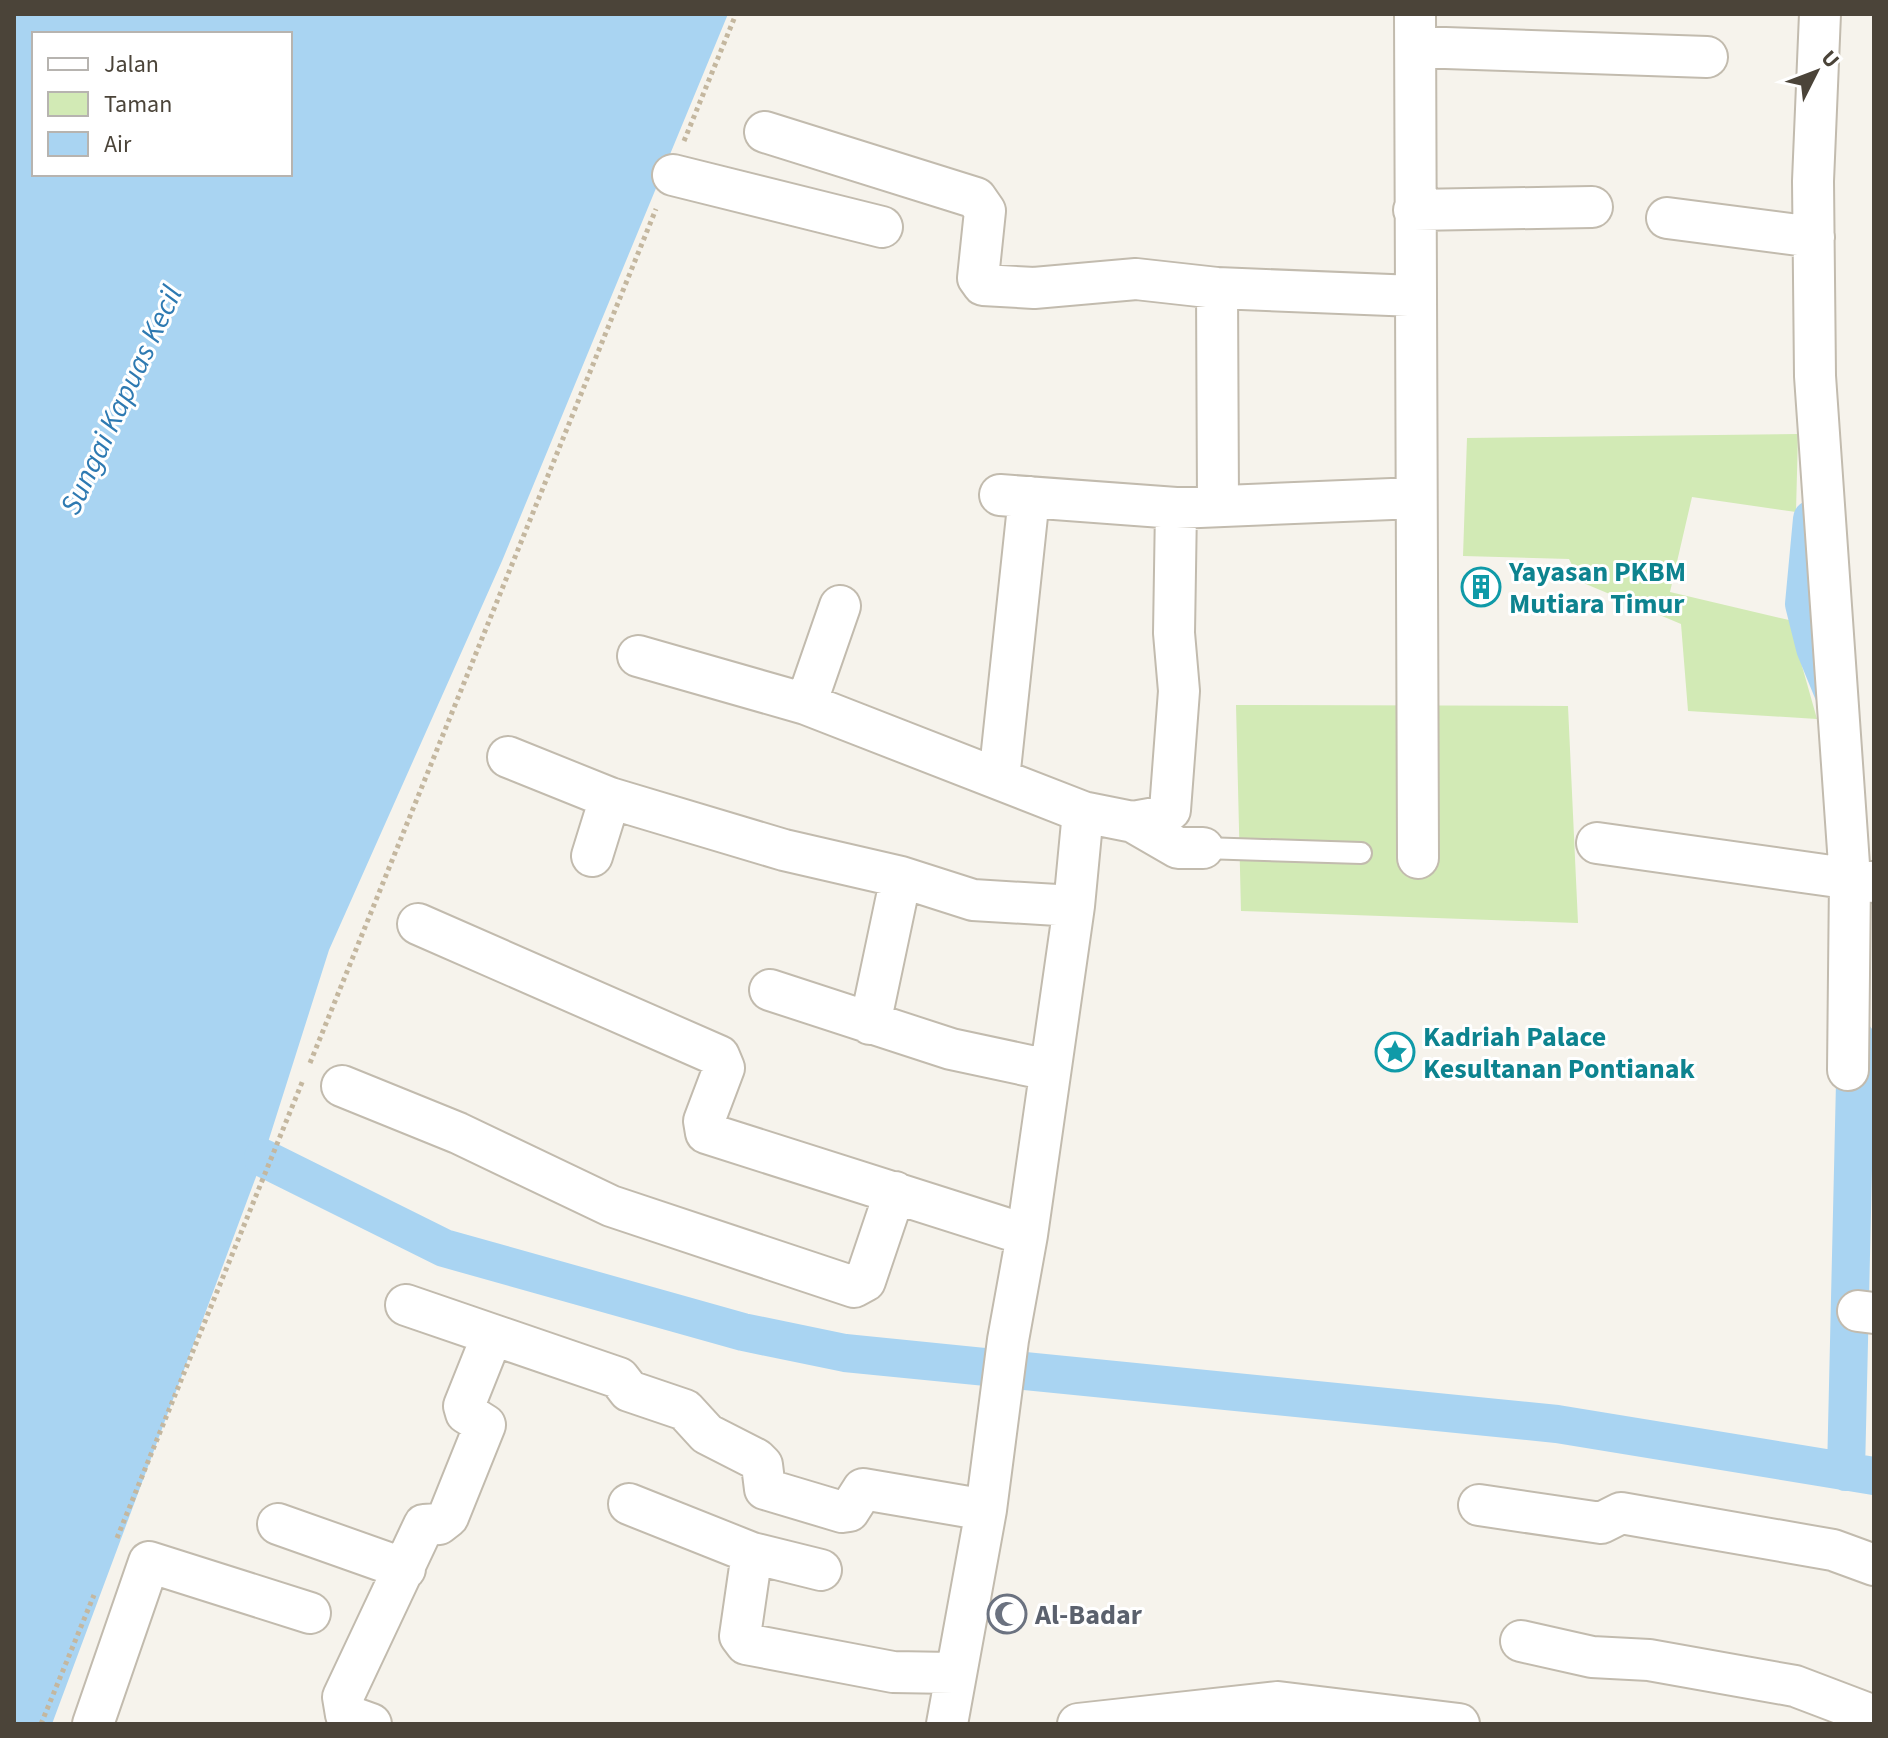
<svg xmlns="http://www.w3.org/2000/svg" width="1888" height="1738" font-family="'Source Sans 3',sans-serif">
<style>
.green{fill:#d2eab5}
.water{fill:#a9d4f2;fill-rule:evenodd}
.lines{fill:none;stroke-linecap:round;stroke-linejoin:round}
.canal{stroke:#a9d4f2;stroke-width:38}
.service-casing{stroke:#c2bbae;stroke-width:24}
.minor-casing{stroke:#c2bbae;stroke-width:44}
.path{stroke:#c4b79f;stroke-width:5;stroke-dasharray:4 4;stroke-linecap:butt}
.service{stroke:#fff;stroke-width:20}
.minor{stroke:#fff;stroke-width:40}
.labels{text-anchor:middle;stroke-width:6;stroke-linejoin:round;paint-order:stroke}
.culture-label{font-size:28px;font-weight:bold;fill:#0d838f;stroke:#fff;text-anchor:start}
.worship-label{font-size:28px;font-weight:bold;fill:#5b616d;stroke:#fff;text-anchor:start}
.water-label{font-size:30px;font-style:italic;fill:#2e7ab2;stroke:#fff}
</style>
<rect width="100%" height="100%" fill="#f6f3ec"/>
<!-- green -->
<path class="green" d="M1798,434L1796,512L1692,497L1670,592L1789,620L1817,719L1688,711L1681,624L1581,582L1569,559L1463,556L1467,438Z
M1236,705L1568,706L1578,923L1241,911Z"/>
<!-- water -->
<path class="water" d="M14,14H728L502,561L329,950L263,1158L52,1724H14ZM34,34H290V174H34Z"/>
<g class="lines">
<!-- canal -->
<path class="canal" d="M1812,519L1804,604L1815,648L1833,692
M263,1158L444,1248L743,1332L845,1353L1557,1424L1874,1476
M1846,1472L1856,1039"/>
<defs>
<path id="service" d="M1203,848L1361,853"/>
<path id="minor" d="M1415,14L1418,858
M1820,14L1813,181L1815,376L1850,879L1848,1070
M1416,47L1707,57
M765,132L976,198L985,211L978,278L983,285L1034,288L1136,279L1217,288L1415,296
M673,175L882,227
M1414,210L1592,207
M1667,218L1814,237
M1217,288L1218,505
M1000,495L1176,508L1416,498
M638,656L806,704L1083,812L1133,822L1161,817L1170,810L1179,691L1174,633L1176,508
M806,704L840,606
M508,757L610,798L784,850L901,877L973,900L1074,906
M999,779L1029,497
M1133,822L1178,848H1203
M1597,843L1874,882
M592,856L610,798
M418,924L719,1056L724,1068L704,1121L706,1133L1027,1235
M770,990L951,1049L1049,1070
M870,1024L901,877
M342,1086L458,1133L611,1206L854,1287L865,1281L895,1192
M406,1305L619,1378L629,1391L685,1410L707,1434L756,1459L762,1465L765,1489L842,1512L849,1511L863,1489L986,1510
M1858,1311L1874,1313
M629,1504L752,1553L821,1570
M1479,1505L1601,1523L1621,1513L1833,1550L1874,1565
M278,1524L405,1569
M752,1553L740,1636L746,1644L893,1672L953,1673
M1521,1641L1592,1657L1649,1660L1795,1686L1874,1716
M93,1724L149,1562L310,1613
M371,1724L346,1715L343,1697L424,1525L439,1524L448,1517L485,1425L466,1413L464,1406L492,1336
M947,1724L986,1510L1008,1340L1027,1235L1074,906L1083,812
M1078,1724L1278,1702L1459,1724"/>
</defs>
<!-- service casing -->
<use href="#service" class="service-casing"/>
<!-- minor casing -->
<use href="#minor" class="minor-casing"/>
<!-- path -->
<path class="path" d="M684,141L736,14
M310,1063L656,209
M117,1538L303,1080
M41,1724L94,1595"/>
<!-- service -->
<use href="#service" class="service"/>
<!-- minor -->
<use href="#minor" class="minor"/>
</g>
<!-- icons -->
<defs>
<symbol id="building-ring" viewBox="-11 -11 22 22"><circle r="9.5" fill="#fff" stroke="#0f9aa8" stroke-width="1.5"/><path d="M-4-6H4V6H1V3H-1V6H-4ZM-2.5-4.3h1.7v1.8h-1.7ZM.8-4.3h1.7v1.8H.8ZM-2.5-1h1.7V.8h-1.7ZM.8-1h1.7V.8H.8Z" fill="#0f9aa8"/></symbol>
<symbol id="sight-ring" viewBox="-11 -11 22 22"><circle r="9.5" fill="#fff" stroke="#0f9aa8" stroke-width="1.5"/><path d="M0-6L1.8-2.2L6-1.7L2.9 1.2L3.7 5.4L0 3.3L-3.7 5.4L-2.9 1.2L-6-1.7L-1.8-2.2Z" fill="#0f9aa8"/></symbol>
<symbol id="mosque-ring" viewBox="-11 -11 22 22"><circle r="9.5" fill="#fff" stroke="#6b7280" stroke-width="1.5"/><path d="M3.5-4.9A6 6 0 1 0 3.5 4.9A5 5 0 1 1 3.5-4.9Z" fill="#6b7280"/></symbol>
</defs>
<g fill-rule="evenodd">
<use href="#building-ring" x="1459" y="565" width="44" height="44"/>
<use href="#sight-ring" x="1373" y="1030" width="44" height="44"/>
<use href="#mosque-ring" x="985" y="1592" width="44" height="44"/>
</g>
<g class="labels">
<!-- culture labels -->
<g class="culture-label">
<text x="1509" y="581">Yayasan PKBM<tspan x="1509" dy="32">Mutiara Timur</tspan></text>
<text x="1423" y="1046">Kadriah Palace<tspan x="1423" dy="32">Kesultanan Pontianak</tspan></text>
</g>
<!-- worship labels -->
<g class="worship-label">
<text x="1035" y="1624">Al-Badar</text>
</g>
<!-- water labels -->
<g class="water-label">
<text transform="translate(121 400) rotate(-65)" y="10">Sungai Kapuas Kecil</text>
</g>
</g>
<!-- border -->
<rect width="1888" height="1738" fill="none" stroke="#4b4439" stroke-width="32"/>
<!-- legend -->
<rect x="32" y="32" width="260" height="144" fill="#ffffff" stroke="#b7b4b0" stroke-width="2"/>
<rect x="48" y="58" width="40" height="12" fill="#ffffff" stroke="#b7b4b0" stroke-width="2"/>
<text x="104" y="72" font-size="24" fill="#4b4439">Jalan</text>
<rect x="48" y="92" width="40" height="24" fill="#d2eab5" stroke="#b7b4b0" stroke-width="2"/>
<text x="104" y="112" font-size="24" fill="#4b4439">Taman</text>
<rect x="48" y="132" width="40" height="24" fill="#a9d4f2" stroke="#b7b4b0" stroke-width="2"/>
<text x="104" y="152" font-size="24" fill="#4b4439">Air</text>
<!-- north arrow -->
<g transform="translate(1816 72) rotate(48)" stroke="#ffffff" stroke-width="6" paint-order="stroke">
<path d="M0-6L14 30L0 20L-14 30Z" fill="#4b4439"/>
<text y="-12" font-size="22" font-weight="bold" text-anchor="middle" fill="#4b4439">U</text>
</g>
</svg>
